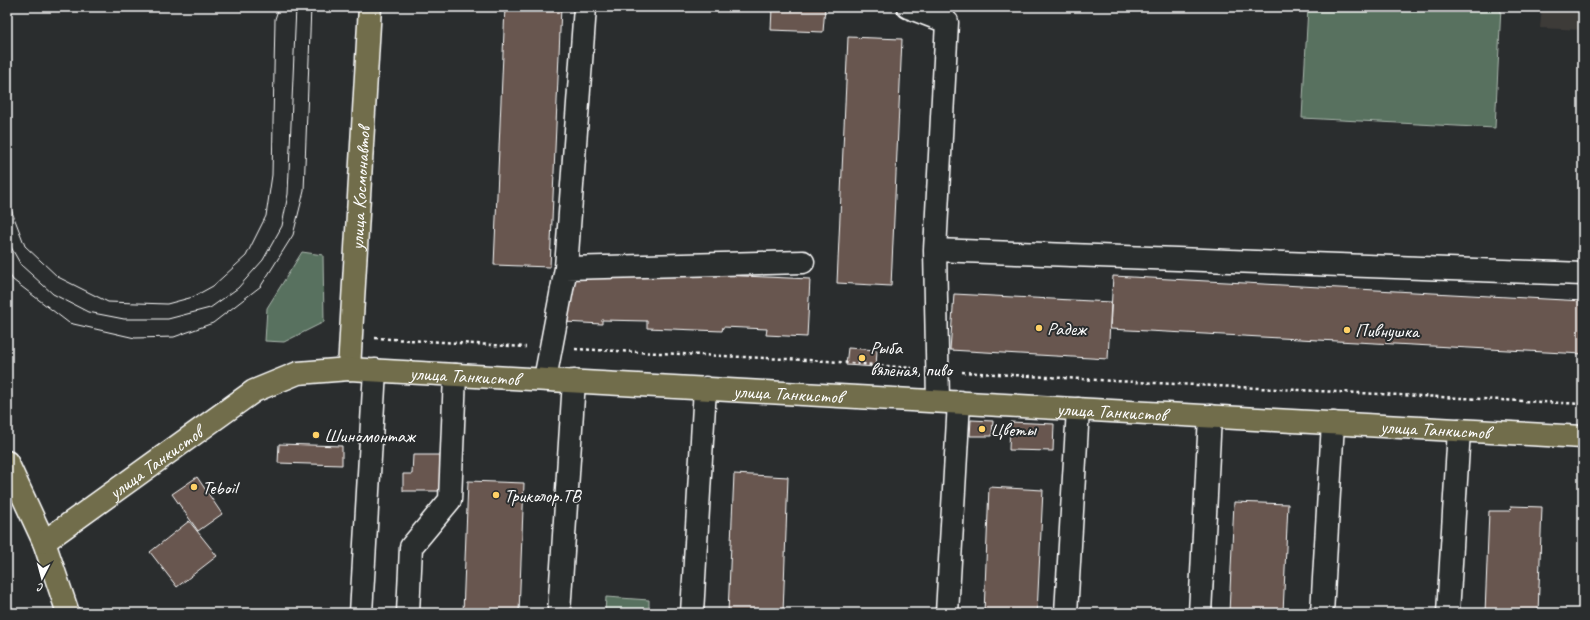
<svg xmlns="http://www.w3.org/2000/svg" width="1590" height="620" font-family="Caveat,sans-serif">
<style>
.built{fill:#3d3a38}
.green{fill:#58715f;stroke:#acb8af}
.building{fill:#685750;stroke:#fff}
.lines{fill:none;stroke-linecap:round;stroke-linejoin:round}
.minor-casing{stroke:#fff;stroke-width:25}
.major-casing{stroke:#fff;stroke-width:25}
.path{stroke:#fff;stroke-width:2.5;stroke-dasharray:3 3;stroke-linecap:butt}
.minor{stroke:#2a2d2e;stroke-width:22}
.major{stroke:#716d4b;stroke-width:22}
.tram{stroke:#fff;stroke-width:1}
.poi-dot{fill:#ffd166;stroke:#2a2d2e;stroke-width:1.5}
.labels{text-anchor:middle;stroke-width:4;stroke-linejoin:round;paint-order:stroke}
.street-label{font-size:19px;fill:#fff;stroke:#2a2d2e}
.poi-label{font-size:19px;fill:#fff;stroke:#2a2d2e;text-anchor:start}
</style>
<rect width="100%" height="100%" fill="#2a2d2e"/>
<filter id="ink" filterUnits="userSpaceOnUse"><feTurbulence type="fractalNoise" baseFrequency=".025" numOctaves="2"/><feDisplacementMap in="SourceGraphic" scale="8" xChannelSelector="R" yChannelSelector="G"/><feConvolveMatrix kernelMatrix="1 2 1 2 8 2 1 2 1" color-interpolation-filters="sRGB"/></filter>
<g filter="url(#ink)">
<!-- built -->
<path class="built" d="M1542,7H1583V30L1540,28Z"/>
<!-- green -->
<path class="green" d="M1308,7H1501L1495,128L1302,118Z
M302,252L323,255L324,322L284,342L265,341L267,308Z
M606,597L649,600V613H605Z"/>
<!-- building -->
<path class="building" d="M505,7H561L550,267L494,265Z
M772,7H825L823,32L771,30Z
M848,37L902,39L891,286L837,283Z
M566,268L810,279L807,337L766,335L767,329L723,327L722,331L647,328V321L602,320V324L564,322Z
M1113,276L1583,301V354L1110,329Z
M954,294L1111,302L1108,359L950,350Z
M848,348L877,350L876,367L846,365Z
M971,420L993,421L992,436H970Z
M1010,422L1054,424L1053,451L1009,450Z
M279,444L342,446V465L278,463Z
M413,455H440V491H403V474H412Z
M734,474L788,477L783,613H728Z
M197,477L222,514L198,531L172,494Z
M468,481L524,483L519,613H463Z
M989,487L1043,490L1037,613H984Z
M1234,502L1288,504L1283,613H1229Z
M1511,506L1542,507L1538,613H1485L1489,511H1510Z
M189,521L217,556L177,587L150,552Z"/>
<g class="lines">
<defs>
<path id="minor" d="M908,7L947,22L935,250
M566,268L585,7
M545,379L566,268L803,262
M938,401L935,250L1583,274
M361,613L375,370
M408,613L411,547L450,500L455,375
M559,613L574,381
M692,613L705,388
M947,613L959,402
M1066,613L1078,409
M1200,613L1210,416
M1322,613L1333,423
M1448,613L1459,430"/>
<g id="major">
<path id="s1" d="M349,369L370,7"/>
<path d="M7,462L44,542L68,613"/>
<path id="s2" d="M44,542L254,391L298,373L349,369L1583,437"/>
</g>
</defs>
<!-- minor casing -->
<use href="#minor" class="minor-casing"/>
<!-- major casing -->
<use href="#major" class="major-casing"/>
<!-- path -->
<path class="path" d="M375,338L526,347
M575,349L828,361L912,368
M962,372L1115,381L1583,404"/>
<!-- minor -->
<use href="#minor" class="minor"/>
<!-- major -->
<use href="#major" class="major"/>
<!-- tram -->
<path class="tram" d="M7,135L10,170L7,199
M7,199L25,246L58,277L108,302L167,304L193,297L213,286L246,256L266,216L272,175L275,19L279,7
M7,240L21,265L53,294L88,312L124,319H168L210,308L238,288L263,260L282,226L288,194L296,7
M7,271L13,280L69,323L135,338L174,337L213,323L261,286L293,235L304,191L311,7"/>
</g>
</g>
<!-- markers -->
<g class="poi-dot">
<circle cx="1039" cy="328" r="4"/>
<circle cx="1347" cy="330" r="4"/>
<circle cx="862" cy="358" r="4"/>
<circle cx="982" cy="429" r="4"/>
<circle cx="316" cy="435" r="4"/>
<circle cx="194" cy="487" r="4"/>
<circle cx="496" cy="495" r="4"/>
</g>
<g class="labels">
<!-- street labels -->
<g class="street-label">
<text dy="7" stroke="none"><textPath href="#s1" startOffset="181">улица Космонавтов</textPath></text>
<text dy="7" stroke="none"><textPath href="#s2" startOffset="473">улица Танкистов</textPath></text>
<text dy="7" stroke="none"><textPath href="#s2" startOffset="797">улица Танкистов</textPath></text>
<text dy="7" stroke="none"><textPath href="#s2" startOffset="1121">улица Танкистов</textPath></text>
<text dy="7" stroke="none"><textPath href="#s2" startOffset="1445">улица Танкистов</textPath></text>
<text dy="7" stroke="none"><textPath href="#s2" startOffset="137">улица Танкистов</textPath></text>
</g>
<!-- poi labels -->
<g class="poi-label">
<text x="1047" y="335">Радеж</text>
<text x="1355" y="337">Пивнушка</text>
<text x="870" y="354">Рыба<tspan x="870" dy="22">вяленая, пиво</tspan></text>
<text x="990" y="436">Цветы</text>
<text x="324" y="442">Шиномонтаж</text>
<text x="202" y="494">Teboil</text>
<text x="504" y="502">Триколор.ТВ</text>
</g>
</g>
<!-- margin -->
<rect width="1590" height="620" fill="none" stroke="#2a2d2e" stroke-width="24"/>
<rect x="12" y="12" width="1566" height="596" fill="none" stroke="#fff" stroke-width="1.5" filter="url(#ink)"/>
<!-- north arrow -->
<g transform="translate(42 578) rotate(186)" stroke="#2a2d2e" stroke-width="3" paint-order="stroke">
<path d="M0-3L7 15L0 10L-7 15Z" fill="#ffffff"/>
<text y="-6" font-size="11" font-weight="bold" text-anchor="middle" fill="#ffffff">С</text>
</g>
</svg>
